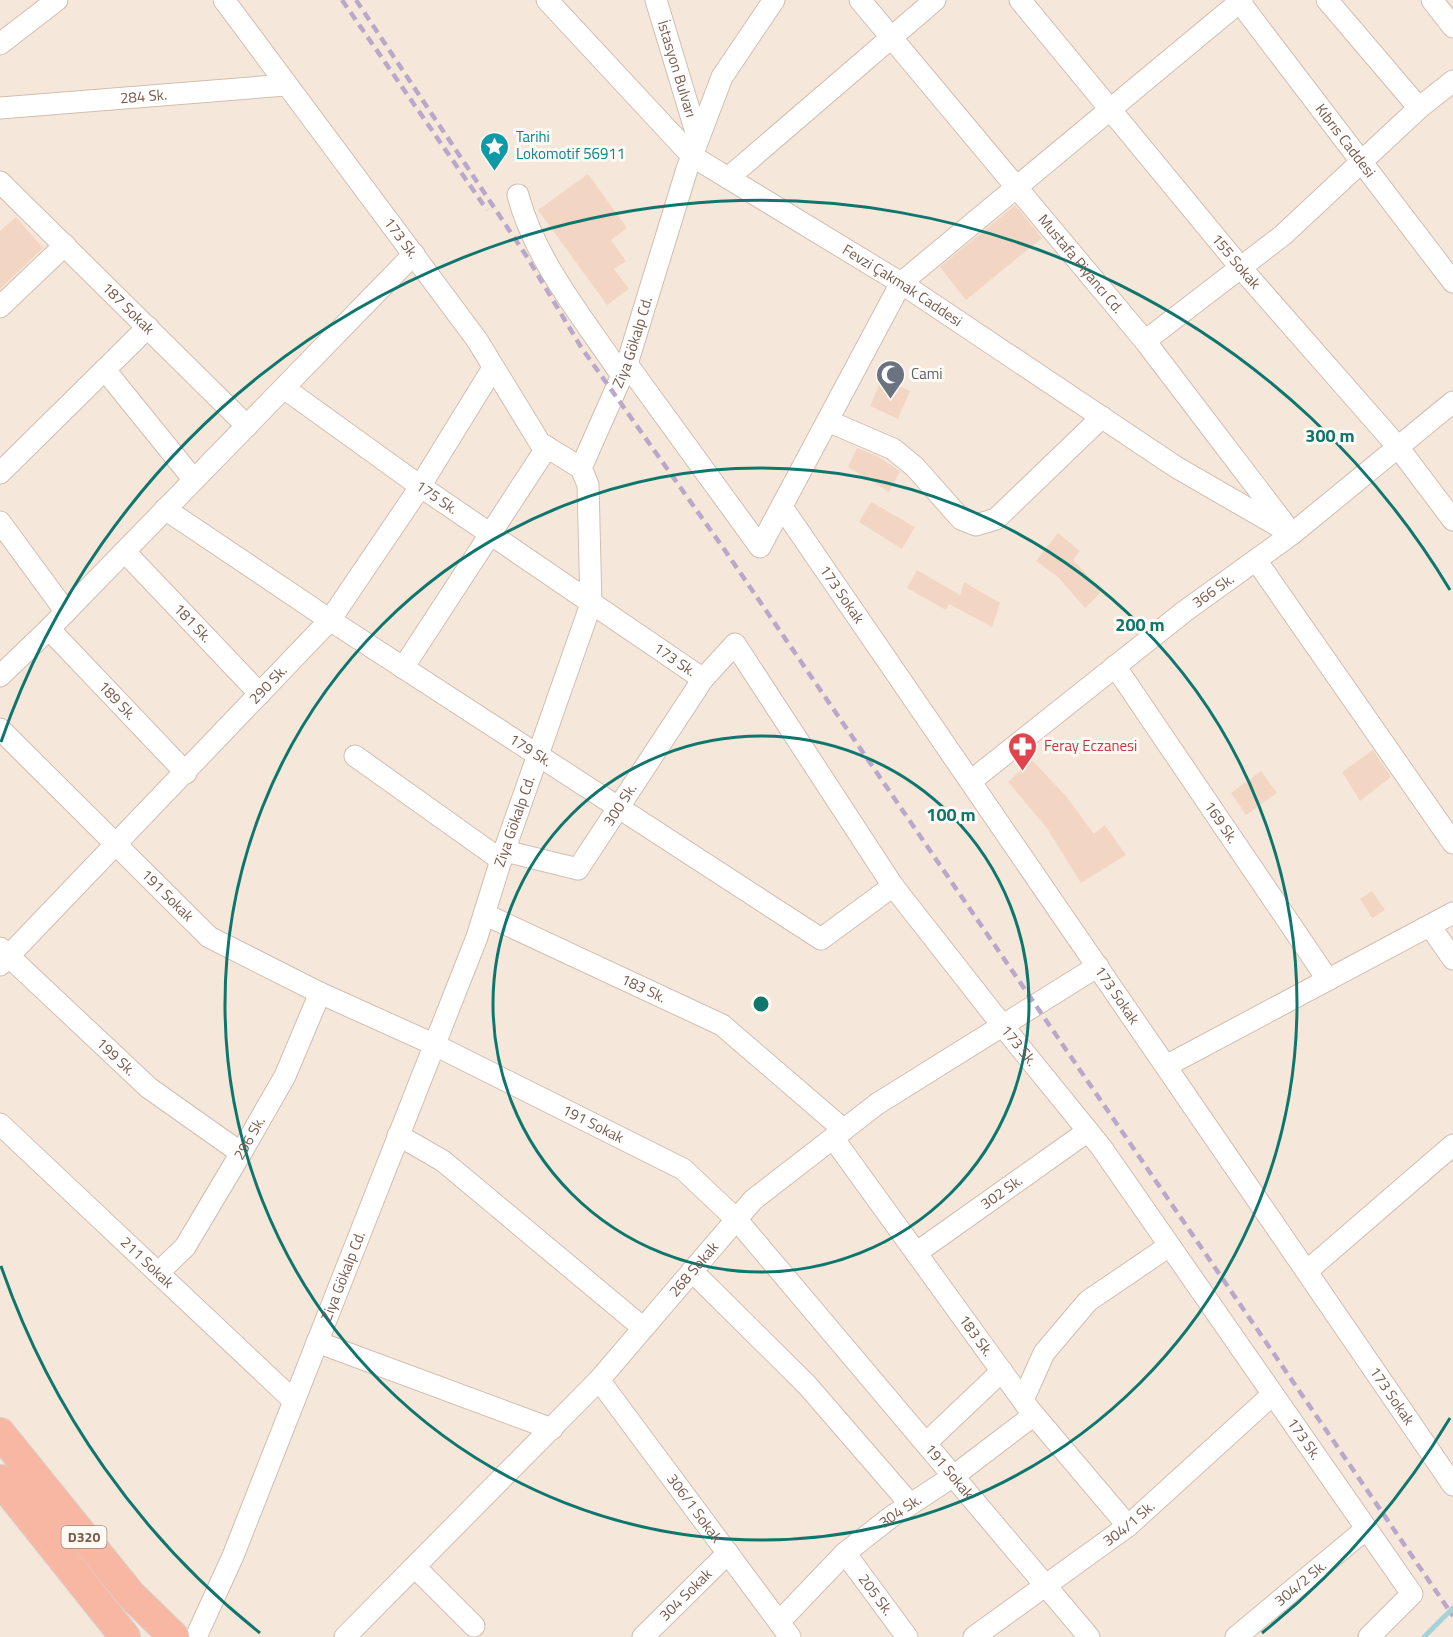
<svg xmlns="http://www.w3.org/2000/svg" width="1453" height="1637" font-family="'Titillium Web',sans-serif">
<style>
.residential{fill:#f5e8da}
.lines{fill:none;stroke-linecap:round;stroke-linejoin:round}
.stream{stroke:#a5d3da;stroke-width:5}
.building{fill:#f3d5c3}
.minor-casing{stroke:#d1beb0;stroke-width:23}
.highway-casing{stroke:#dad1cd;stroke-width:32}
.minor{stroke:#fff;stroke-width:21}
.highway{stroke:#f7b7a3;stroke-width:30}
.rail{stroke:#b9a8c9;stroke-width:4.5;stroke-dasharray:9 6;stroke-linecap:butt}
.ring{fill:none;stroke:#0f766e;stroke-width:3}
.labels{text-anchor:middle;stroke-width:6;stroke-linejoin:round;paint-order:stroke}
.shield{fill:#fffaf3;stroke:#a28b7f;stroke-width:1.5}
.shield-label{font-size:14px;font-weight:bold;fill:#7a5c4d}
.street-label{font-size:15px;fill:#7a5c4d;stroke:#fffaf3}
.culture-label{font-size:15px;fill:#0d838f;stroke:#fffaf3;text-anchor:start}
.worship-label{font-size:15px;fill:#5b616d;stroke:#fffaf3;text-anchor:start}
.health-label{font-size:15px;fill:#be3a42;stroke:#fffaf3;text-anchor:start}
.centre{fill:#0f766e;stroke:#fffaf3;stroke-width:3}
.ring-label{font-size:18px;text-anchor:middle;font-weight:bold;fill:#0f766e;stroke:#fffaf3;stroke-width:6;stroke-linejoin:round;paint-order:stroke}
</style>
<rect width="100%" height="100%" fill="#fdf6ec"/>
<!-- residential -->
<path class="residential" d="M0,0H1453V1637H0Z"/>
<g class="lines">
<!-- stream -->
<path class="stream" d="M1424,1637L1453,1608"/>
</g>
<!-- building -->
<path class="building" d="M588,174L627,228L611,240L626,261L614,269L629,289L607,305L538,210Z
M1015,205L1042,238L966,300L940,267Z
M16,217L43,248L0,289V231Z
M882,379L910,391L898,419L870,406Z
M857,448L877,456L900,471L889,492L848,467Z
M871,502L915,527L902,549L859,522Z
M1058,533L1080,551L1073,560L1102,591L1085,608L1058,577L1036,561Z
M917,570L960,595L964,582L1000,603L992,627L949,604L946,610L907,588Z
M1373,750L1391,777L1360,801L1342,772Z
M1032,760L1066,796L1094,834L1105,825L1126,855L1081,883L1046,827L1008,782Z
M1261,771L1277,793L1246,815L1231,793Z
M1372,891L1385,910L1372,918L1360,899Z"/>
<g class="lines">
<defs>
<g id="minor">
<path id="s1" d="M224,0L477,340L540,443L581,468"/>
<path id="s2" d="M547,0L692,156L901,283L1176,467L1292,534"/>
<path id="s3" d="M656,0L698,139"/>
<path id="s4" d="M860,0L1145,341L1286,526"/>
<path id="s5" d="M1020,0L1241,268L1398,447L1453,520"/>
<path id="s6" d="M1238,0L1453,282"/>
<path d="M1327,0L1419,108"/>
<path d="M1432,0L1453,27"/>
<path d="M0,44L57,0"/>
<path id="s7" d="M0,108L286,85"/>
<path d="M728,178L935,0"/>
<path id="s8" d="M0,182L247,426"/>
<path d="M518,195C535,261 585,320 622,376"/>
<path d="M0,307L65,245"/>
<path d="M1145,341L1283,235L1419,108L1453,81"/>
<path d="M627,364L760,547L901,283L1242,0"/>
<path d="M105,370L194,480"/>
<path id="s9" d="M284,388L420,486L703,679L735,644L893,886L1002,1025L1101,1147L1412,1594L1369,1637"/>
<path d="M828,421L893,449L915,467L961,519L976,525L996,519L1102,417"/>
<path d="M0,473L148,327"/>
<path id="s10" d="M782,507L1453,1485"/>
<path id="s11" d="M165,509L330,620L821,939L893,886"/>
<path d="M0,522L66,612"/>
<path id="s12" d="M125,552L260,694"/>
<path d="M1256,560L1453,843"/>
<path id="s13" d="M49,629L186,773"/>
<path id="s14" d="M1115,666L1328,980"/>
<path d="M403,668L547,447"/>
<path d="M0,676L49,629L414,254"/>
<path id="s15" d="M0,729L209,937L320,993L433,1044L683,1169L737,1220L1089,1637"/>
<path d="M355,756L501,860"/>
<path id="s16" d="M971,781L1185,611L1292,534L1453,402"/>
<path id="s17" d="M505,851L578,869L703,679"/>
<path id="s18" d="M484,914L722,1025L844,1130"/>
<path d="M1430,926L1453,959"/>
<path id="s19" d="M0,948L149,1088L241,1153"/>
<path id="s20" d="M0,965L330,620L416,493L493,368"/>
<path d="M1166,1066L1453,913"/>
<path id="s21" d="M0,1124L294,1401"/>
<path d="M398,1135L443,1161L642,1327"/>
<path id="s22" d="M833,1138L1029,1409L1128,1526"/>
<path id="s23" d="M916,1253L1088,1131"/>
<path d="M692,1271L807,1385L910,1504"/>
<path d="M1307,1271L1453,1145"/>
<path id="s24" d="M158,1273L185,1247L241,1153L285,1076L320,993"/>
<path d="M317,1342L552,1429"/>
<path id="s25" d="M599,1380L790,1637"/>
<path d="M1023,1400L1044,1353L1088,1301L1169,1246"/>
<path d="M926,1443L1002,1371"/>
<path id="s26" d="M845,1553L907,1637"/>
<path d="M415,1567L474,1626"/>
<path id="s27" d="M779,1622L845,1553L891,1517L955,1475L1034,1415"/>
<path id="s28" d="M196,1637L233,1556L477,937L501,860L591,604L588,485L581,468L627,364L687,169L722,77L774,0"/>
<path id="s29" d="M345,1637L599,1380L753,1200L877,1104L1098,966"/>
<path id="s30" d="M643,1637L728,1553"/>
<path id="s31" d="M974,1637L1128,1526L1272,1395"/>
<path id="s32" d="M1236,1637L1366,1529"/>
</g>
<path id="highway" d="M0,1433L131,1595L174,1637
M0,1480L125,1637"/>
</defs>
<!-- minor casing -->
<use href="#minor" class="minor-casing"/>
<!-- highway casing -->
<use href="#highway" class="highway-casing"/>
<!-- minor -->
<use href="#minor" class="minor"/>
<!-- highway -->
<use href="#highway" class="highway"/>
<!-- rail -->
<path class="rail" d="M342,0L487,210
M356,0L527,257L581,347L724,549L1453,1616"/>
</g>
<!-- distance rings -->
<g class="ring">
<circle cx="761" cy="1004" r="268"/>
<circle cx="761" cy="1004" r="536"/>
<path d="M1450 1418A804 804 0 0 1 1262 1633M260 1633A804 804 0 0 1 1 1266M1 742A804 804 0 0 1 1450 590"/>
</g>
<!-- icons -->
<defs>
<symbol id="sight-pin" viewBox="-11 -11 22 30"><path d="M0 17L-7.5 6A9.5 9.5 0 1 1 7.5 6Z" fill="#0f9aa8" stroke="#fffaf3"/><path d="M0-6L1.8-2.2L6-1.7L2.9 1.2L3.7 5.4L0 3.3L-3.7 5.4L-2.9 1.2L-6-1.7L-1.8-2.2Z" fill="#fff"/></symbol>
<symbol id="mosque-pin" viewBox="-11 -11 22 30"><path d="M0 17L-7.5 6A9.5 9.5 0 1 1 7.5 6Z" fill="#6b7280" stroke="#fffaf3"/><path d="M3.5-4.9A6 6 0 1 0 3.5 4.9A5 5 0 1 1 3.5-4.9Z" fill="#fff"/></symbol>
<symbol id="pharmacy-pin" viewBox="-11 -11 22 30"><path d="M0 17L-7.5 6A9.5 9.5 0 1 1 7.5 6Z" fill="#e0444e" stroke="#fffaf3"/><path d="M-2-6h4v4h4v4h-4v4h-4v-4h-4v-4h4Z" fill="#fff"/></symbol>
</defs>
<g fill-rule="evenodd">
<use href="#sight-pin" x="478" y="130" width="33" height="45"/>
<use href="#mosque-pin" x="874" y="358" width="33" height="45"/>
<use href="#pharmacy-pin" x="1006" y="730" width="33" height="45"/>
</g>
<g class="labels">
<!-- shield labels -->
<rect class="shield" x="61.5" y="1526" width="45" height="22" rx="4.5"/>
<g class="shield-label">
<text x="84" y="1542">D320</text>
</g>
<!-- street labels -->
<g class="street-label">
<text dy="5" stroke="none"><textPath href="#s3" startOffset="72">İstasyon Bulvarı</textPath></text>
<text dy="5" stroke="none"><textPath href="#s7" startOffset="144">284 Sk.</textPath></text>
<text dy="5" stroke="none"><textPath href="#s6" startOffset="177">Kıbrıs Caddesi</textPath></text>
<text dy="5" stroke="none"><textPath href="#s1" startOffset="297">173 Sk.</textPath></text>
<text dy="5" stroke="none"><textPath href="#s5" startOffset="339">155 Sokak</textPath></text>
<text dy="5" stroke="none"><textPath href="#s4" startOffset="344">Mustafa Piyancı Cd.</textPath></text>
<text dy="5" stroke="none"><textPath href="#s2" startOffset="460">Fevzi Çakmak Caddesi</textPath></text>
<text dy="5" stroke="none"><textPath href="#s8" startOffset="180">187 Sokak</textPath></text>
<text dy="5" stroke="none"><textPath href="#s28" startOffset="1380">Ziya Gökalp Cd.</textPath></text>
<text dy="5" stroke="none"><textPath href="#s9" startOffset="188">175 Sk.</textPath></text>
<text dy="5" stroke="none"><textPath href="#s16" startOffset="308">366 Sk.</textPath></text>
<text dy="5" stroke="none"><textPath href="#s10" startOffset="106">173 Sokak</textPath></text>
<text dy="5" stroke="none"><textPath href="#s12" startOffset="98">181 Sk.</textPath></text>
<text dy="5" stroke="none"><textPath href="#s9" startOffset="476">173 Sk.</textPath></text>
<text dy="5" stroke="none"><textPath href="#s20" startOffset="388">290 Sk.</textPath></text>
<text dy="5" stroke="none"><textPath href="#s13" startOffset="99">189 Sk.</textPath></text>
<text dy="5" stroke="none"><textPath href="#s11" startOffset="438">179 Sk.</textPath></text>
<text dy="5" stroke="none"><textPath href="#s17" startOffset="152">300 Sk.</textPath></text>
<text dy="5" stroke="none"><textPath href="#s28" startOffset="876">Ziya Gökalp Cd.</textPath></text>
<text dy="5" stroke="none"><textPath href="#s14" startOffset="189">169 Sk.</textPath></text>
<text dy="5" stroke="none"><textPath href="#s15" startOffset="236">191 Sokak</textPath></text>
<text dy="5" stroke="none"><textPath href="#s18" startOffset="176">183 Sk.</textPath></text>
<text dy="5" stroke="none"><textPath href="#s10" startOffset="592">173 Sokak</textPath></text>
<text dy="5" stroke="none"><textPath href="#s9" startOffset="1050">173 Sk.</textPath></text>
<text dy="5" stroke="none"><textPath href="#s19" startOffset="159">199 Sk.</textPath></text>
<text dy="5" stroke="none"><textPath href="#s15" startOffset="722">191 Sokak</textPath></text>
<text dy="5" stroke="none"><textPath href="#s24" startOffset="164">296 Sk.</textPath></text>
<text dy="5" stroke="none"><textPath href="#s23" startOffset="105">302 Sk.</textPath></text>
<text dy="5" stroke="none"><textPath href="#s21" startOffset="202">211 Sokak</textPath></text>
<text dy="5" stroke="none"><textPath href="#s29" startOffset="507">268 Sokak</textPath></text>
<text dy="5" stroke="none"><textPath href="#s28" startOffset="390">Ziya Gökalp Cd.</textPath></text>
<text dy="5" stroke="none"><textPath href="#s22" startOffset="244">183 Sk.</textPath></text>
<text dy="5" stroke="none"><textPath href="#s10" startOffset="1078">173 Sokak</textPath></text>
<text dy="5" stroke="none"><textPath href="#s9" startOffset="1536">173 Sk.</textPath></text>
<text dy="5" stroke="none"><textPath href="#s15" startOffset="1226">191 Sokak</textPath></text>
<text dy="5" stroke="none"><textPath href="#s25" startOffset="160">306/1 Sokak</textPath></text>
<text dy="5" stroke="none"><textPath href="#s27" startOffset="165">304 Sk.</textPath></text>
<text dy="5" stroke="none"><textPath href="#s31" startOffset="192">304/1 Sk.</textPath></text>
<text dy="5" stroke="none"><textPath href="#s32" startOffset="84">304/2 Sk.</textPath></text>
<text dy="5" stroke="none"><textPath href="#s30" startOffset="60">304 Sokak</textPath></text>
<text dy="5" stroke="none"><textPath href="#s26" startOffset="52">205 Sk.</textPath></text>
</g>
<!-- culture labels -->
<g class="culture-label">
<text x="516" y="142">Tarihi<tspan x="516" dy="17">Lokomotif 56911</tspan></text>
</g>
<!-- worship labels -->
<g class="worship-label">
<text x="911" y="379">Cami</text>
</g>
<!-- health labels -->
<g class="health-label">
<text x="1044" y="751">Feray Eczanesi</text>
</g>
</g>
<circle cx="761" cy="1004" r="9" class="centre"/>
<g class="ring-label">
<text x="1330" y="442">300 m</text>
<text x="1140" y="631">200 m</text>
<text x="951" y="821">100 m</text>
</g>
</svg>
